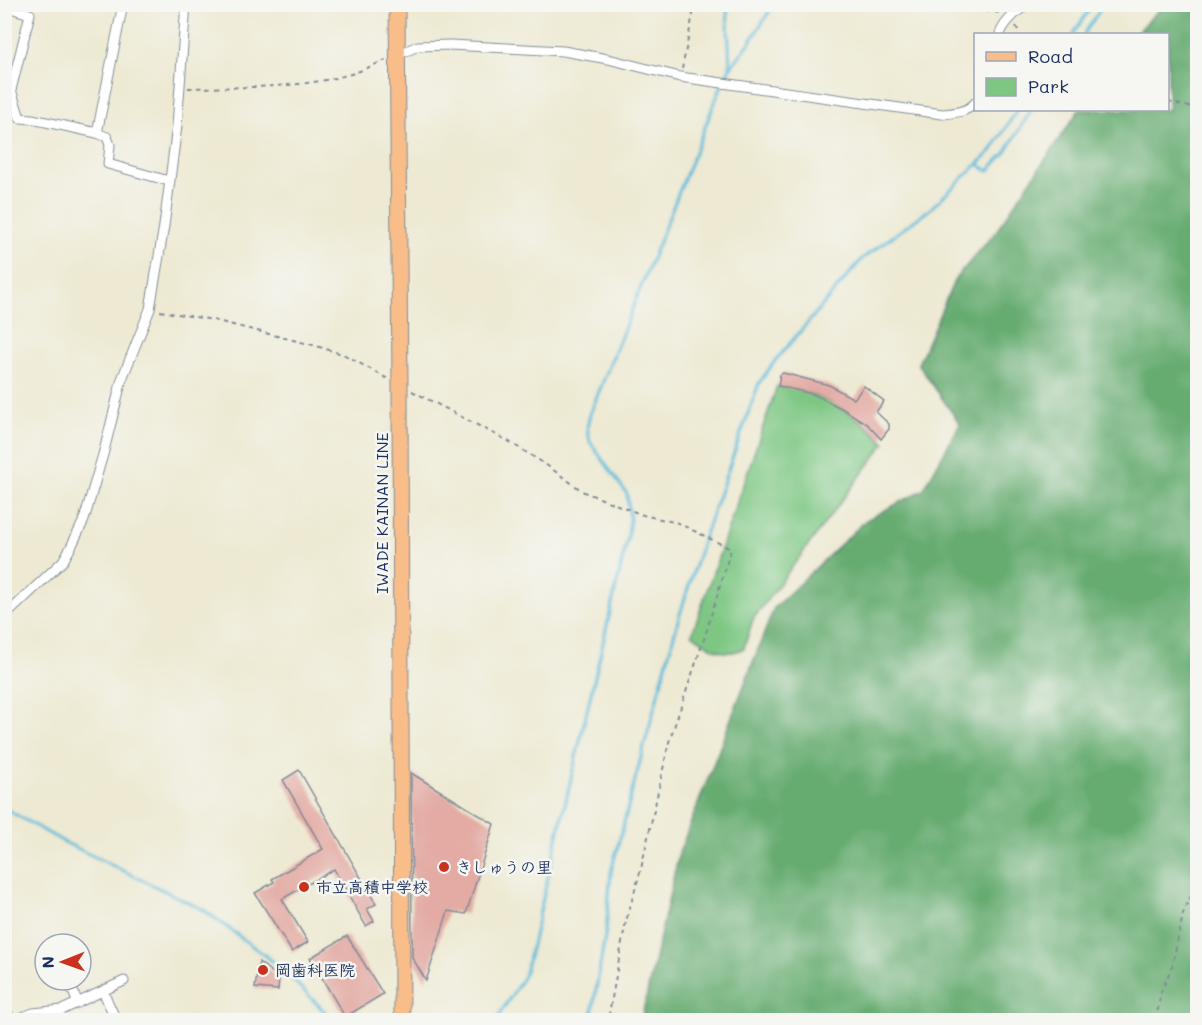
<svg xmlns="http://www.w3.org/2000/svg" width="1202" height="1025" font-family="Mali,'Klee One',sans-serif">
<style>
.green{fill:#7dc783;stroke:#4c7b70;stroke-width:1.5}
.forest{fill:#66ac71;stroke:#406e68;stroke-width:1.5}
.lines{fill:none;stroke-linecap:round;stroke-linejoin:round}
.stream{stroke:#5dbbdb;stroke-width:3}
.building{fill:#e3aba4}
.lane-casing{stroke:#848c98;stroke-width:7}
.street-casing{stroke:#848c98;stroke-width:11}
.primary-casing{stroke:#848c98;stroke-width:17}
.path{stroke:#848c98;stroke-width:2;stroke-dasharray:4.5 4.5;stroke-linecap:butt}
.lane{stroke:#fff;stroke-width:4.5}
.street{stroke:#fff;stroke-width:9}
.primary{stroke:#f8bd89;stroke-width:15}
.poi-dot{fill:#c8321e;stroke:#f6f6f2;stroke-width:2}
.labels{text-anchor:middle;stroke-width:5;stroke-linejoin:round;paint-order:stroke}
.street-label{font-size:16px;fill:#1b2f5e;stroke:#f6f6f2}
.poi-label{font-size:16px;font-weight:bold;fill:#1b2f5e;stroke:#f6f6f2;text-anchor:start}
</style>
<rect width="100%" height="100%" fill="#f6f6f2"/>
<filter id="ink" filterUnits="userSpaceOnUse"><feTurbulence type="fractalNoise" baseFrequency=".0167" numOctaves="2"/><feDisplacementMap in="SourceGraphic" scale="12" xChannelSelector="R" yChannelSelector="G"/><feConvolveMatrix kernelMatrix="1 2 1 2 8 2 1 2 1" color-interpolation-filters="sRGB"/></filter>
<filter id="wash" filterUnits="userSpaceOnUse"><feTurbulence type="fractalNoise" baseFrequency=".008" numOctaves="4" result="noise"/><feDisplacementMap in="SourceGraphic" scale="24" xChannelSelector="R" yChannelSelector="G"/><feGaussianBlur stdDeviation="1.35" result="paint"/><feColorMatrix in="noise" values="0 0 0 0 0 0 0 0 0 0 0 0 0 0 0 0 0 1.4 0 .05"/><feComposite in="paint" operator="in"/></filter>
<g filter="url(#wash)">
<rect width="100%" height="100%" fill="#ede9d2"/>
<!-- green -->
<path class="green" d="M777,386C819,392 856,413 885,443L753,619L744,648C723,659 709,646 692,634Z"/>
<!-- forest -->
<path class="forest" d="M1164,4L1198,5L1197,1020H641L679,853L774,608L866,520L923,490L960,424L918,364L955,279L995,233L1079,110H1168V34H1136Z"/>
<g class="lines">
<!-- stream -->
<path class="stream" d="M727,4L730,66
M1073,34L1093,4
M1084,34L1104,4
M978,164L988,171L1006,152L1031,110
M4,808L62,841L204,910L279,966L333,1020
M496,1020L524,976L532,945L628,536L630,519L627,494L590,442L587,428L590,414L721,87L730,68L748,45L774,4
M591,1020L606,930L611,872L639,765L677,624L703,540L759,383L775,361L863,258L929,210L980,162L992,150L1017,110"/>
</g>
<g id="blocks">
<!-- building -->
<path class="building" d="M783,373L829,385L854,399L864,386L884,401L876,412L889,424V429L881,439L867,424L843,409L813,394L778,386L780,375Z
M299,770L376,904L367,909L374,921L366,926L334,869L282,899L308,942L292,952L255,893L274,882L272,879L323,849L283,780Z
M411,773L494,824L466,914L448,911L426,981L412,957Z
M347,936L383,994L345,1017L310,958Z
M259,962L279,978L278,990L255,988Z"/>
</g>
</g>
<g filter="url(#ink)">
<use href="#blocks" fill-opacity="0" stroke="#848c98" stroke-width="1.5"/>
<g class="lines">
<defs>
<path id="lane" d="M4,1001L13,1020"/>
<path id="street" d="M4,6L30,14L11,90L20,118L32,119L97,133L107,137L110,145L108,164L169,181
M1000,34C1004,22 1016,12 1027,4
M397,55L418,46L450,45L563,51L608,59L680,77L942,114C954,113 968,112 976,102
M97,133L123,4
M4,617L63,561L71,547L84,520L104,451L122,379L150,309L164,226L177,126L186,4
M68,980L78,1003
M103,991L116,1020
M16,1020L33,1013L62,1010L124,981"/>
<path id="primary" d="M397,4L400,385L402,1020"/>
</defs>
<!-- lane casing -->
<use href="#lane" class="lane-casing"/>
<!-- street casing -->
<use href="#street" class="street-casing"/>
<!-- primary casing -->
<use href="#primary" class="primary-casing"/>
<!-- path -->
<path class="path" d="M932,4L956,10L996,12L1000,14
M1016,26L1020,34
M682,69L695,4
M188,88C241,87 296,89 347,75C360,72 373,65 386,60
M1168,102L1198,109
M160,311L213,320L313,345L345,355L388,379
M1198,379L1195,428L1198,442
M412,391L508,441L545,464L584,492L643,515L678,523L731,549L705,636L669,742L641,869L626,921L608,1020
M1156,1020L1161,992L1172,966L1184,910L1198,883"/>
<!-- lane -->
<use href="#lane" class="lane"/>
<!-- street -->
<use href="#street" class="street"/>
<!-- primary -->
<use href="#primary" class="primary"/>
</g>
</g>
<!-- markers -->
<g class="poi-dot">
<circle cx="444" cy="867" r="6"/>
<circle cx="304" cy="887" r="6"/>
<circle cx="263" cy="970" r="6"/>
</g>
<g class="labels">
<!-- street labels -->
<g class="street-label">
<text transform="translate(382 513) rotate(-90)" y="6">IWADE KAINAN LINE</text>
</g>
<!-- poi labels -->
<g class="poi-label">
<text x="456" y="873">きしゅうの里</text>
<text x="316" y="893">市立高積中学校</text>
<text x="275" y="976">岡歯科医院</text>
</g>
</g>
<!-- margin -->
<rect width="1202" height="1025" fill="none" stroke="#f6f6f2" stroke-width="24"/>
<!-- legend -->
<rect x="974" y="33" width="195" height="78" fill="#f6f6f2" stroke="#9ea6b7" stroke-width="1.5"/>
<rect x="986" y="52" width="30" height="9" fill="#f8bd89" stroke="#9ea6b7" stroke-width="1.5"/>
<text x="1028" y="63" font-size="18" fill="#1b2f5e">Road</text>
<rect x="986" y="78" width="30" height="18" fill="#7dc783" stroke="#9ea6b7" stroke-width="1.5"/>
<text x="1028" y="93" font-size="18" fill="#1b2f5e">Park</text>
<!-- north arrow -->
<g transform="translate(63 962) rotate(269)"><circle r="28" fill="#f6f6f2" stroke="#9ea6b7" stroke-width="1.5"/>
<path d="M0-4.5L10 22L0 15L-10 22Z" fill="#c8321e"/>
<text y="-9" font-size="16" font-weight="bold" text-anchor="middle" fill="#1b2f5e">N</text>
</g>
</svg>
